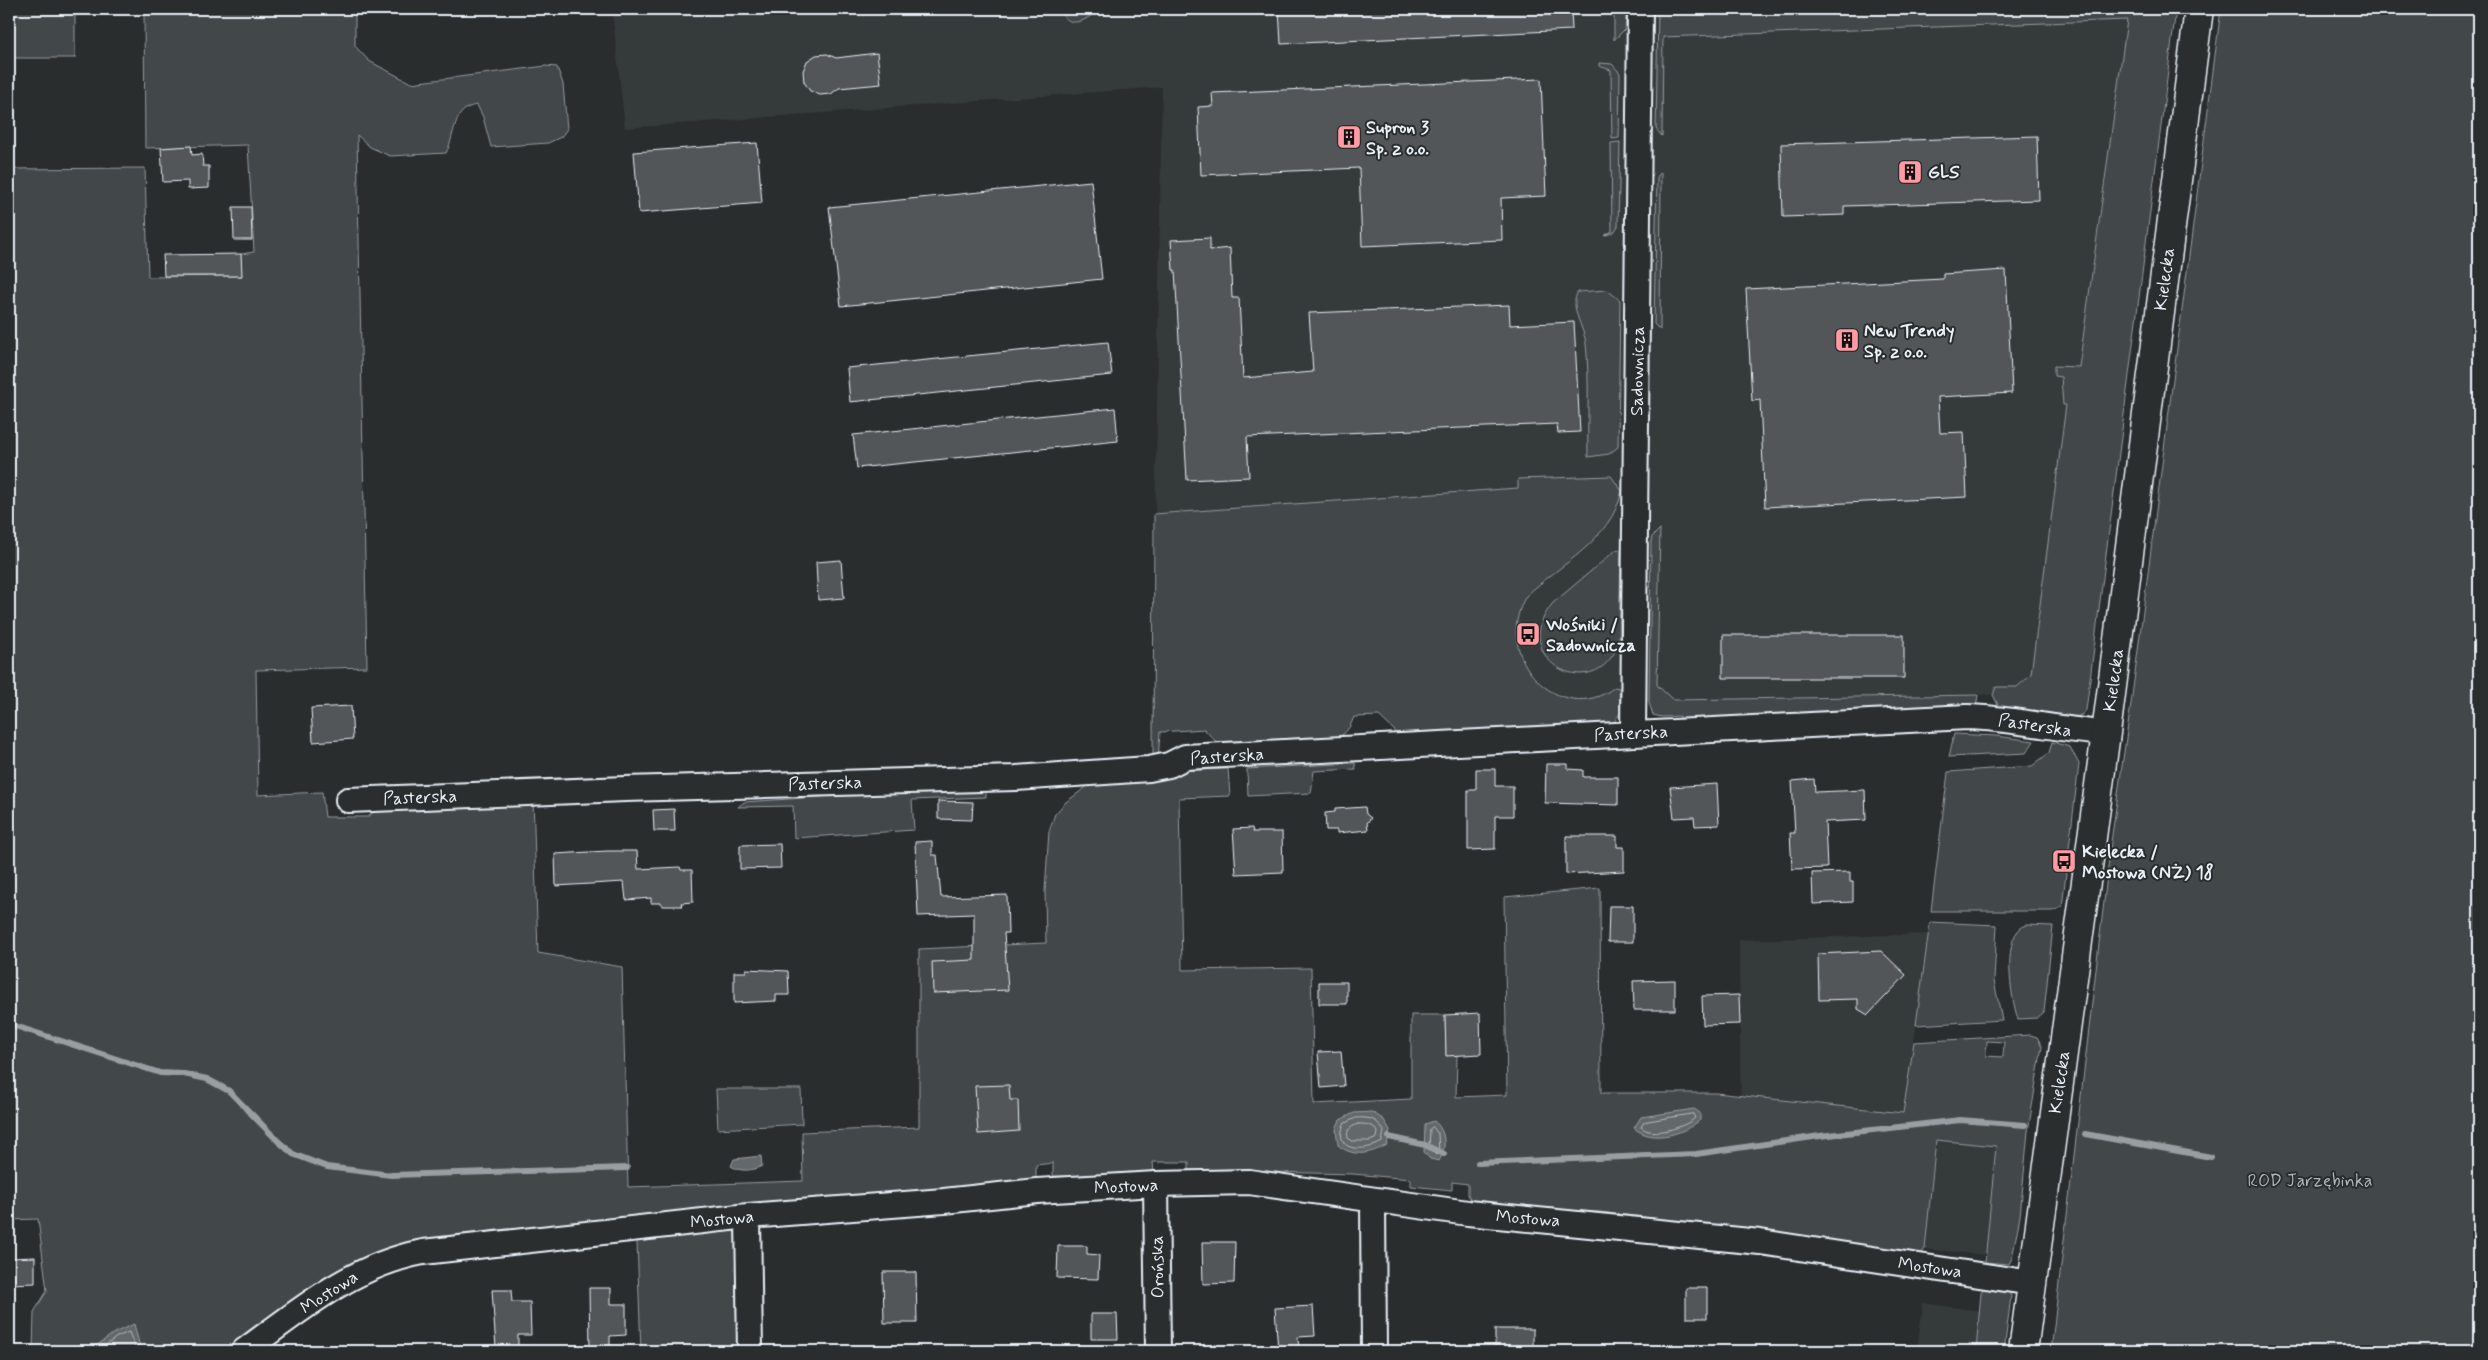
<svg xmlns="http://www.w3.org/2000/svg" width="2488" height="1360" font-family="Mynerve,sans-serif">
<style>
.built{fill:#363a3b}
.green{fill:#424648;stroke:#959ca0;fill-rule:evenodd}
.water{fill:#63686b;stroke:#989fa3}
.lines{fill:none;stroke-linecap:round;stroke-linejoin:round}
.shore{stroke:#b3bac0;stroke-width:1}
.stream{stroke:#989fa3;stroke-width:6}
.building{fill:#535759;stroke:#e8f1f8}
.street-casing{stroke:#e8f1f8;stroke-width:28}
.secondary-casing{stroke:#e8f1f8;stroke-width:31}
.street{stroke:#2a2d2e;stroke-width:24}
.secondary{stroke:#2a2d2e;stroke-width:28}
.labels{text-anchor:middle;stroke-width:4;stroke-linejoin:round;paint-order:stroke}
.poi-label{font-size:18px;font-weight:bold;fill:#e8f1f8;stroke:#2a2d2e;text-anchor:start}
.street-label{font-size:18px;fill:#e8f1f8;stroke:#2a2d2e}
.park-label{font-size:18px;fill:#aeb5ba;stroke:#2a2d2e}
</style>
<rect width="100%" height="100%" fill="#2a2d2e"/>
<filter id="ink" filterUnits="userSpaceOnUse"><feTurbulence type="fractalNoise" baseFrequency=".02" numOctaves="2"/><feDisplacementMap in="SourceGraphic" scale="10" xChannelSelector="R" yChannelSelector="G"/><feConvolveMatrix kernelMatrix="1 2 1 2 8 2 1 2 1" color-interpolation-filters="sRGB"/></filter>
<g filter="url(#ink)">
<!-- built -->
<path class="built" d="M612,9H2129L2096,238L2038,678L2021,694L1673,700L1152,729L1162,87L625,128Z
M1929,934L1904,1113L1741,1130L1739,940Z
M1936,1140L1997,1146L1986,1255L1925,1249Z
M1923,1303L1980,1311L1976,1351H1917Z"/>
<!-- green -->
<path class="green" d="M9,9H75V58H9Z
M144,9H355V46L369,61L411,83L546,66L557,67L563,84L567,129L561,137L548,143L491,147L483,117L477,105C452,108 456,134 446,153L390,156L370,147L357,135L367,667L256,670L258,795L322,792L325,817H368L383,804L533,797L538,953L622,967L628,1187L803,1181L802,1132L919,1127V949L1046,943L1045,891L1049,831L1055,814L1066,802L1093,782L1172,771L1228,769L1230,796L1179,798L1182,970L1311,968L1314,1104L1411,1099V1015H1445L1446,1055H1457L1456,1097L1507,1095L1504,897L1600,888L1601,1093H1716L1903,1113L1914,1042L2030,1035L2037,1037L2042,1046L2028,1131L2020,1216L2012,1258L2009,1264L1985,1262L1996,1146L1936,1140L1925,1249L1920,1255L1710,1225L1600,1212L1475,1205L1468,1195V1184L1452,1182V1190L1411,1186V1179L1353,1174L1189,1170V1162H1153L1154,1175L1053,1176V1163L1036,1165V1180L434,1240L310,1291L229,1351H33L34,1312L47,1291L38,1219L9,1220V169L145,168L148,277L241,276V254L254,252L248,145L145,148ZM1987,1041L2004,1042L2003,1057L1986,1056Z
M1061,9H1093V14C1081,24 1066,27 1061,9Z
M1614,9H1627L1625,29L1614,40Z
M1658,9H2176L2086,710L2083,714L2070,720L2001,711L1993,695L1996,687H2017L2031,674L2066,405H2063L2061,377L2054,376V366L2079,367L2127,20L1663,37L1662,136L1656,129Z
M2221,9H2479V1351H2051L2111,842L2131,704Z
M1599,63L1612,64L1620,73L1619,138L1612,139L1611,70L1599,66Z
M1620,142L1618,226L1614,232L1604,236L1612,231L1611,143Z
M1661,172L1660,330L1654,324L1657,177Z
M1607,290L1620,300L1618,447L1609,454L1588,457C1587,420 1590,381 1586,344C1585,329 1568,306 1578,292Z
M1611,476L1622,491C1610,542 1561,563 1526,596C1490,657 1561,729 1615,687L1619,688L1620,713L1613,724L1398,734L1379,716L1354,717C1349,729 1346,735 1333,739L1219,745L1204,729L1160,732L1158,761H1153L1154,514L1518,488V479Z
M1660,529L1657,685L1673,700L1978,695L1976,707L1680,723V716L1662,717L1653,715L1649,703L1651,542L1652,537Z
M1621,549L1619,642C1597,708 1505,660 1553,603L1616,550Z
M1954,734L1996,736L2034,741L2026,753L1949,757Z
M2052,742L2070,747L2079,764L2062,907L2052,911H1931L1948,772L2032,766L2049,753Z
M1355,763L1356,769L1314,771L1311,793L1248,796L1247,769Z
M986,786V797L912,800L914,830L794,838L793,806L738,807L744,802Z
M1930,922L1997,925L1994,981L2002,1020L1916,1025Z
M2027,925L2053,926L2044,1012L2037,1018L2018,1019C2011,1000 2000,931 2027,925Z
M716,1089H801L802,1124L718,1129Z
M735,1231L737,1351H641L637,1240Z
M1990,1286L2009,1292L2011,1296L2004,1351H1976L1981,1292L1985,1287Z"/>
<!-- water -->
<path class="water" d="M1694,1109L1700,1113V1120C1684,1134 1652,1144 1634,1128L1641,1117Z
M1372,1112L1384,1120L1390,1130L1387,1145C1370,1154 1354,1158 1338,1145L1336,1129L1340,1120L1354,1113Z
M1434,1121C1446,1130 1447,1148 1439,1161L1430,1159L1424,1152L1425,1124Z
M761,1156L762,1166C753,1171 739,1172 731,1166L734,1159Z
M134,1324L141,1351H89L114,1333Z"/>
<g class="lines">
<!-- shore -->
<path class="shore" d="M1693,1114L1695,1118C1685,1127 1652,1138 1641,1127L1644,1122Z
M1356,1118C1370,1117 1377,1119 1384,1131L1382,1142C1365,1152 1332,1153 1344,1124Z
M1358,1124C1367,1124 1373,1124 1378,1132L1377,1138L1370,1141H1351L1348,1138C1346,1130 1350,1127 1358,1124Z
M1433,1127L1438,1134L1439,1152L1436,1155L1429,1149L1430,1129Z
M98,1351L117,1337L129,1332L136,1351"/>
<!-- stream -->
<path class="stream" d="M9,1024L160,1073L184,1074L207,1079L229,1091L278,1141L293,1154L327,1167L391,1175L627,1168
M2085,1134L2211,1157
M1389,1137L1425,1145L1444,1154
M1478,1163L1696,1154L1820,1136L1960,1120L2025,1125"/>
</g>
<!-- building -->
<path class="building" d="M1279,9H1571L1572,30L1281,44Z
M877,53L881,84L839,88L831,94L820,95L810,91L804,82L803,71L807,61L816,55L827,54L836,58Z
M1541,79L1546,196L1501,198L1502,240L1362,246L1359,168L1201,175L1198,107L1213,106L1212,93Z
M2037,136L2039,200L1844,206V215L1783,217L1781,144Z
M757,143L762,203L639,213L634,152Z
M191,146L192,155L202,154L203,166H209V188L188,189V181L163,182L161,148Z
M1091,181L1102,279L841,306L829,207Z
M233,207H251L252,240H234Z
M1210,238V250L1230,248L1232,298H1239L1243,378L1313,372L1309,313L1509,305L1510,325L1574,322L1580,432L1558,433L1557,424L1247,437L1249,477L1187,480L1175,270H1173L1171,240Z
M241,254L242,276H164L163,255Z
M2006,270L2012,393L1938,397L1940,433L1964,432L1967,497L1765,507L1760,400L1752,401L1746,289L1943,279V274Z
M1108,342L1112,375L850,402L847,368Z
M1115,408L1118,441L857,468L853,435Z
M841,560L844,598L818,600L816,562Z
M1723,635H1904V678H1723Z
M351,706L353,739L313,742L311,708Z
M1546,764H1568V769L1583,770V777H1618V805L1545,803Z
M1476,769H1495V786H1513V816H1495V849L1468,850V790H1476Z
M1814,779L1815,792L1865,790L1866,820L1825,822L1827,868L1792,869L1790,833H1795L1792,781Z
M1717,784L1719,825L1695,826L1694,817L1674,818L1670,787Z
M938,801L973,802L972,820L938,819Z
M1365,807L1366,814L1371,818L1367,823L1368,830L1337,833V830H1326L1325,813L1335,812V809Z
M674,809L675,831H654L653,810Z
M1252,828L1253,832H1282L1283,872L1236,874L1233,829Z
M1566,836H1617V847H1624V871L1566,874Z
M932,841V855H937L941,897L1007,895L1008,933H1004L1008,990L933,993L932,962L974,960V914L918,916L915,842Z
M780,844L781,868L740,869V845Z
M607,851H637L638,869L680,867L681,870H692L693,902L681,903L682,906H662V903H651V898L626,900L624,882L556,886L555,854Z
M1850,872V882H1853V902L1813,904L1812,873Z
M1609,906H1633V942H1608Z
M1881,951L1906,975L1868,1015L1858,1009V999L1819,1000L1818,954Z
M746,969L788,971L789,995H776V1001L734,1003V972H746Z
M1675,980V1010H1634L1633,981Z
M1319,982H1347V1004H1319Z
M1739,995L1740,1024L1703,1025L1702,996Z
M1480,1013L1481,1054L1446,1056L1445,1015Z
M1341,1051L1344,1086L1321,1088L1318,1052Z
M1009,1085L1010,1100H1018L1019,1131L978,1134L975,1086Z
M1202,1242H1235L1234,1283L1203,1284Z
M1058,1246H1087V1254L1099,1255L1098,1279L1057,1278Z
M35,1257V1283L9,1284V1258Z
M883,1272H916L917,1323H884Z
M589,1288H611V1304H626V1335L610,1336V1348H590Z
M1686,1288H1707V1318H1686Z
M492,1290H511L512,1302H530L531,1335H518V1348H496Z
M1313,1306L1315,1336L1298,1337L1299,1351H1278L1275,1308Z
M1091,1314H1117L1118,1339H1091Z
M1495,1329H1533V1351H1495Z"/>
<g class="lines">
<defs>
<path id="street" d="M1633,733L1640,9
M348,800L625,789L1016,778L1149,769L1169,765L1185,757L1967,717C2014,718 2059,730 2106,733
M1156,1184L1158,1351
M1373,1201L1374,1351
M748,1216L750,1351
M244,1351C300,1310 353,1265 423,1252L748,1216L944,1201L1037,1191L1156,1184L1249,1182L1468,1213L1760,1242L2032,1283"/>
<path id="secondary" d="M2023,1351L2106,733L2199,9"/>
</defs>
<!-- street casing -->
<use href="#street" class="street-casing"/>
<!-- secondary casing -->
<use href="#secondary" class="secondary-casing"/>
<!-- street -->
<use href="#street" class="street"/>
<!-- secondary -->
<use href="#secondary" class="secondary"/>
</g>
</g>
<!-- icons -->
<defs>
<symbol id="building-square" viewBox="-11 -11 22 22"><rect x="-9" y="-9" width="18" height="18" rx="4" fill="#ff9aa2" stroke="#2a2d2e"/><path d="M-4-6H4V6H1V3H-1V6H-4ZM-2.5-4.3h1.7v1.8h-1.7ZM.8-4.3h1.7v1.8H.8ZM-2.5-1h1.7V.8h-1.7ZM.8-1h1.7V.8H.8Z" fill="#111"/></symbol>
<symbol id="bus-square" viewBox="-11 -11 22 22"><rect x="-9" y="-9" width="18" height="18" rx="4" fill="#ff9aa2" stroke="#2a2d2e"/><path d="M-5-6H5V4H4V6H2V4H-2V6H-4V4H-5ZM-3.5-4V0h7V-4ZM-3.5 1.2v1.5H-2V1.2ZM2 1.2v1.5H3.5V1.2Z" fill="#111"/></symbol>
</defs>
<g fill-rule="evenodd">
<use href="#building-square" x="1335" y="123" width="28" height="28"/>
<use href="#building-square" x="1896" y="158" width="28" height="28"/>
<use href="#building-square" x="1833" y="326" width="28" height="28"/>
<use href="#bus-square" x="1514" y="620" width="28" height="28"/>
<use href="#bus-square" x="2050" y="847" width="28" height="28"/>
</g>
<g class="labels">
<!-- poi labels -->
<g class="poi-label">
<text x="1366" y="133">Supron 3<tspan x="1366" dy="21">Sp. z o.o.</tspan></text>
<text x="1928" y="178">GLS</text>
<text x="1864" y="336">New Trendy<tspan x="1864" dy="21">Sp. z o.o.</tspan></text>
<text x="1546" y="630">Wośniki /<tspan x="1546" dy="21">Sadownicza</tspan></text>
<text x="2082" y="857">Kielecka /<tspan x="2082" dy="21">Mostowa (NŻ) 18</tspan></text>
</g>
<!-- street labels -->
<g class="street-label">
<text transform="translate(2164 279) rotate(-83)" y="6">Kielecka</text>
<text transform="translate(1637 371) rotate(-89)" y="6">Sadownicza</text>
<text transform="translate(2113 680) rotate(-83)" y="6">Kielecka</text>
<text transform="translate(2035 725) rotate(9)" y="6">Pasterska</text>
<text transform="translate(1631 733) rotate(-3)" y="6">Pasterska</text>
<text transform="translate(1227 756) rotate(-4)" y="6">Pasterska</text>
<text transform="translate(825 783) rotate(-2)" y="6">Pasterska</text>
<text transform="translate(420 797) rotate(-2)" y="6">Pasterska</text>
<text transform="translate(2059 1082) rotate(-82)" y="6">Kielecka</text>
<text transform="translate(1126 1186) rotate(-3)" y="6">Mostowa</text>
<text transform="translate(1528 1218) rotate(4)" y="6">Mostowa</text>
<text transform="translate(722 1219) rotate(-6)" y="6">Mostowa</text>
<text transform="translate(1157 1267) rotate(-91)" y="6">Orońska</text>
<text transform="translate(1930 1267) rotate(8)" y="6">Mostowa</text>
<text transform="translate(329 1292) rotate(-33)" y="6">Mostowa</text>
</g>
<!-- park labels -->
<g class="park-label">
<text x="2310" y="1186">ROD Jarzębinka</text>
</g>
</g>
<!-- margin -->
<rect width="2488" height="1360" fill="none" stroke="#2a2d2e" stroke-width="30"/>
<rect x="15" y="15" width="2458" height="1330" fill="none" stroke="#e8f1f8" stroke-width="2" filter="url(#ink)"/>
</svg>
